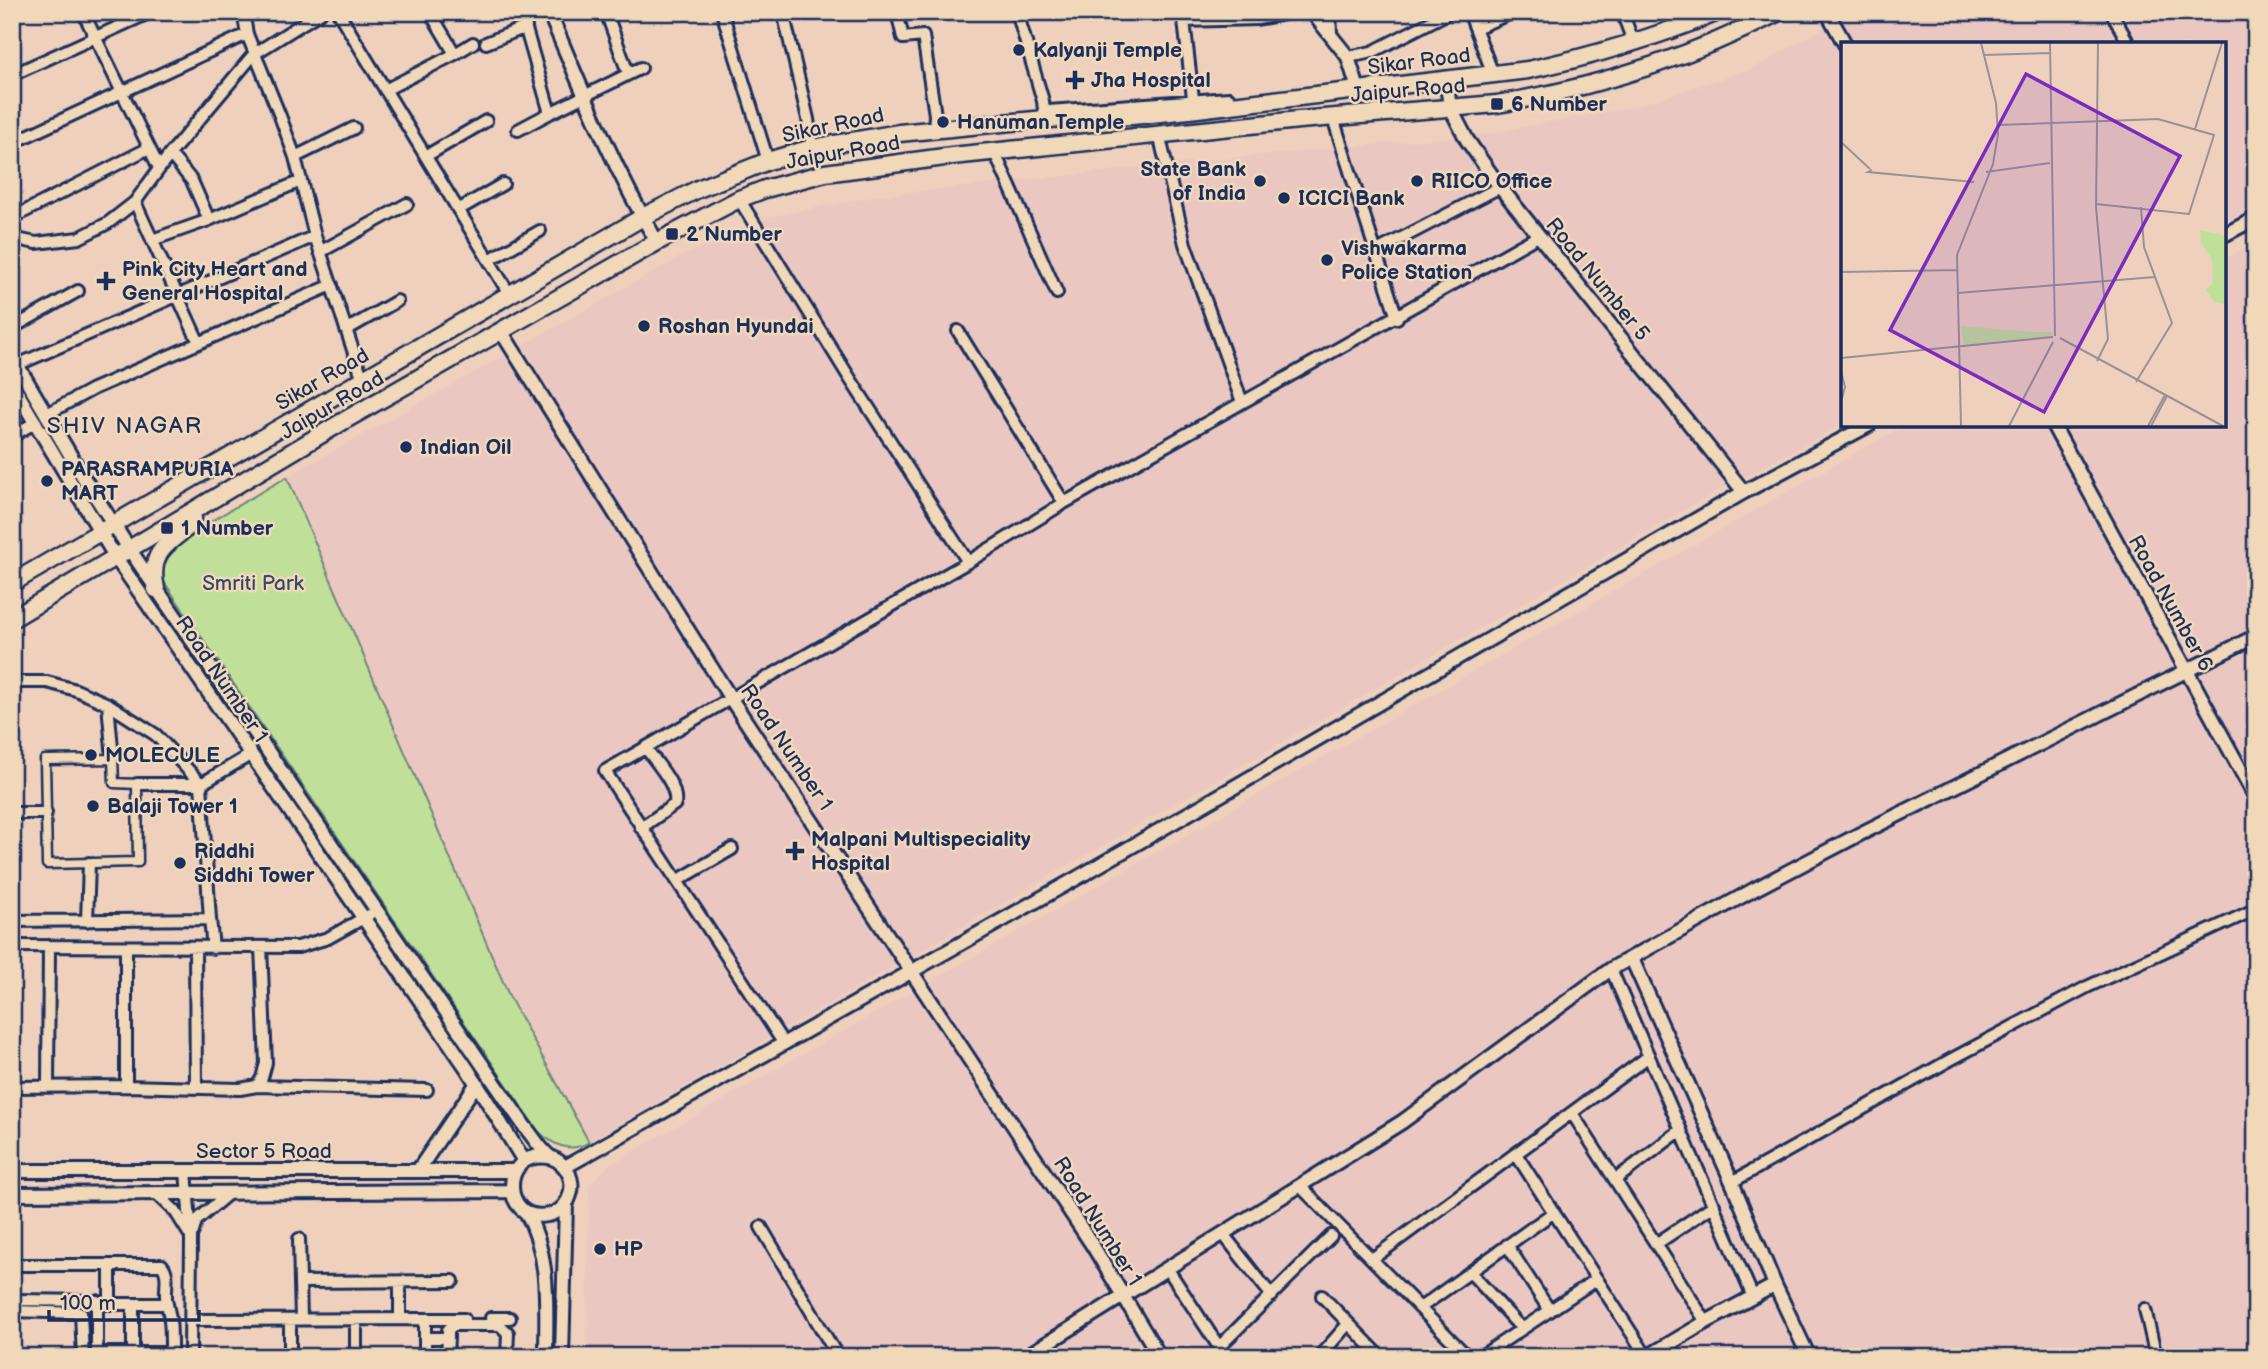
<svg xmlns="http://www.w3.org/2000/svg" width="2268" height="1369" font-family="'Balsamiq Sans',sans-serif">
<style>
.built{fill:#ebc7c1}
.green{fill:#c0df98;stroke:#6e877b;stroke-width:2}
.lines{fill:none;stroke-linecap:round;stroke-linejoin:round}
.pedestrian-casing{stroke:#1b2f5e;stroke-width:13}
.minor-casing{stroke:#1b2f5e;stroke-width:16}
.tertiary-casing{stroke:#1b2f5e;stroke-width:18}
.primary-casing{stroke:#1b2f5e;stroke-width:21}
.pedestrian{stroke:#f0d8b8;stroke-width:8}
.minor{stroke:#f0d8b8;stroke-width:10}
.tertiary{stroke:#f0d8b8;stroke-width:12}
.primary{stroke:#f0d8b8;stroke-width:16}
.poi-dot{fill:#1b2f5e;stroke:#f0d8b8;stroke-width:2.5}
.labels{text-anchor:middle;stroke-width:5;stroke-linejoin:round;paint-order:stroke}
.poi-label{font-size:21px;font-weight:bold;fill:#1b2f5e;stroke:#f0d8b8;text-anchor:start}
.street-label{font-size:21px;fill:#1b2f5e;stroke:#f0d8b8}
.park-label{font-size:21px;fill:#344967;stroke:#f0d8b8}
.neighbourhood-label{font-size:23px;letter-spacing:2px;fill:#1b2f5e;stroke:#f0d8b8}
.inset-road{fill:none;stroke:#9a9096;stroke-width:2}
.view{fill:#7b2cbf;fill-opacity:0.15;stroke:#7b2cbf;stroke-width:3.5}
.inset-edge{fill:none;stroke:#1b2f5e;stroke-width:3.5}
</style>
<rect width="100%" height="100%" fill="#eed0bc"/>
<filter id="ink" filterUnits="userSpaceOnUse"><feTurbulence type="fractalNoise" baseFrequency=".0143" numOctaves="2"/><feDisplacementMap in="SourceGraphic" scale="14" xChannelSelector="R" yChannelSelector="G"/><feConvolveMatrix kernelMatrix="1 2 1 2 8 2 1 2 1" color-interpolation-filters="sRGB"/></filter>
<g filter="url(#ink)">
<!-- built -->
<path class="built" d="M1853,12H2256V208L2224,224V44H1843V425L1721,489L589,1142L510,998L287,477L686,254L769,217L877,196L1204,161L1485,134L1630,108L1752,69Z
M2256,243V1357H587L589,1185L609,1165L1905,425H2224V259Z"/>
<!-- green -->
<path class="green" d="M287,477L510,998L589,1142C570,1154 553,1145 538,1131L156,570L175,542Z"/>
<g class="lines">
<defs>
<path id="pedestrian" d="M113,759L114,783L137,784L138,862L47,864L45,760Z"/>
<path id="minor" d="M83,12L159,168
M243,12L247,34L280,116L295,157L315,236L363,380
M338,12L510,295
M521,12L550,113L641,68
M606,12L628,73
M722,12L768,161
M783,12L808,119L812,148
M897,12L903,38L923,36L935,115L934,130
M1017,12L1043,101L1045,119
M1183,12L1194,107
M1469,12L1493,74
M1622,12L1634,44
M2111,12L2129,44
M1184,21L1257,19L1296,12
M1476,28L1514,12
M486,43L526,27
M455,54L473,43
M1348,57L1372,52L1450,12
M12,75L151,12
M385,90L455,54L430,12
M1049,111L1229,98
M1333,118L1397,318
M518,130L550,113
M1159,134L1185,244L1242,402
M12,143L247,34
M995,153L1057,293
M170,154L192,181L209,220
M426,156L486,121
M295,157L354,128
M739,199L849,377L968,562
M135,202L199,343
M458,210L503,184
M12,218L149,148
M12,238L36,243L79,238L108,223L135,202L170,154L254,54L321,12
M152,240L209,220L301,181
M320,252L407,204
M1375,252L1500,187
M489,260L540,231
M12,328L78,291
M346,330L397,301
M958,331L1064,503
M17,365L315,236
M47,414L93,389L332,285
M12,436L36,422
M12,682H47L76,690L108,704L156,735L201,784L210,919L12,921
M108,704L113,759
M137,784H201L250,755
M12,813H46
M641,828L675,804C678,785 656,763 646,748
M677,881L732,849
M210,919L213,948
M87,921L89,863
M12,946L298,947L328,938L369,915
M195,948L196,1087
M1611,969L1753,1297
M784,1044L605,771L968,562L1064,503L1538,236
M126,1086V947
M257,1086L427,1090
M12,1087L126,1086L240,1089L257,1086L262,1078L266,1063L261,947
M48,1087L49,946
M1572,1113L1706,1322
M1516,1154L1647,1357
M186,1170L191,1238L190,1357
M1615,1180L1681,1130
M1732,1182L1950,1060L2087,987L2256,909
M1300,1186L1468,1357
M156,1193L175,1211L190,1235
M761,1227L838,1357
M193,1232L196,1221L229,1193
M1223,1234L1272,1296
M299,1239L300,1282L453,1281
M1656,1244L1714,1205
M1507,1245L1550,1311
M1372,1259L1649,1056
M12,1265H162C171,1277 163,1290 167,1304C171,1319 171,1332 171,1349L165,1353H97V1301L12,1300
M1167,1268L1219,1347L1331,1236
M1470,1272L1522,1329
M300,1282L301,1319
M1322,1296L1381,1357
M97,1304H167
M110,1304V1265
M1420,1308L1554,1212
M2145,1309L2156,1357
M12,1311L81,1313L83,1357
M491,1318H510
M400,1319V1283
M425,1319H464
M190,1320L425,1319V1357
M425,1338H448V1330L453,1325H500L508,1333L507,1357
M133,1357V1304
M290,1357V1320
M356,1357V1320
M447,1357L448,1338
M1319,1357L1348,1324
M1480,1357L1597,1279"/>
<path id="tertiary" d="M549,12C582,90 614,169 657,242
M1312,12L1348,57L1358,89
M1329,12L1330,33
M1827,12L1845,44
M1446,78L1450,107L1467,140L1500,187L1744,492
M2224,235L2256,218
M501,331L731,699L1093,1246L1160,1357
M12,356L85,480L130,550L525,1127C533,1136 540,1149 549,1156C552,1159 556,1159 558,1161C571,1170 575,1186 568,1200C564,1208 556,1214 547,1215C502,1224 498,1149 549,1157
M12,384L116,558L468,1070L524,1161
M2053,425L2256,798
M1632,959L1732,1182L1775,1285L1809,1357
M565,1167L1077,878L1744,492L1869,425
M419,1169L477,1083
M12,1171H515
M12,1194L512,1191
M526,1212C551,1256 546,1307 546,1357
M562,1357L566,1203
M1025,1357L1402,1122L1611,969L1755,889L1860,834L2256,636
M1647,1357L1706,1322L1775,1285"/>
<path id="primary" d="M12,583L643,217L698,189L768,161L812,148L851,141L899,133L1045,119L1132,116L1189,110L1528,70C1594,56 1656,37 1718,12
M156,589C148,553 166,544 192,524L193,518
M12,619L347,419L541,308L657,242L739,199L765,189L825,173L952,156L1299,120L1497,104C1594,88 1691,57 1779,12"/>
</defs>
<!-- pedestrian casing -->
<use href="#pedestrian" class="pedestrian-casing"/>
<!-- minor casing -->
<use href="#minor" class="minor-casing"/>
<!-- tertiary casing -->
<use href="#tertiary" class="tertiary-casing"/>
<!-- primary casing -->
<use href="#primary" class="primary-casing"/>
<!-- pedestrian -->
<use href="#pedestrian" class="pedestrian"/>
<!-- minor -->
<use href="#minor" class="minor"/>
<!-- tertiary -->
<use href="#tertiary" class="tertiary"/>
<!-- primary -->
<use href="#primary" class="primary"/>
</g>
</g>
<!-- markers -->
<g class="poi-dot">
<circle cx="1019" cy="50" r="7"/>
<path d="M1071.5 69.5h7v7h7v7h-7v7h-7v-7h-7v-7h7z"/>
<rect x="1490" y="97" width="14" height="14" rx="3.5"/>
<circle cx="943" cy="122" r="7"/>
<circle cx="1260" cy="181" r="7"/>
<circle cx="1417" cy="181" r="7"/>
<circle cx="1284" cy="198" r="7"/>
<rect x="665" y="227" width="14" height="14" rx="3.5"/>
<circle cx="1327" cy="260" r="7"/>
<path d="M102.5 270.5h7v7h7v7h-7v7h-7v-7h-7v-7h7z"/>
<circle cx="644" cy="326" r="7"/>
<circle cx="406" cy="447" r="7"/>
<circle cx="47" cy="481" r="7"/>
<rect x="160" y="521" width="14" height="14" rx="3.5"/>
<circle cx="91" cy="755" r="7"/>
<circle cx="93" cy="806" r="7"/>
<path d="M791.5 840.5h7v7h7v7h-7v7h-7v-7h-7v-7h7z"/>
<circle cx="180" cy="863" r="7"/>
<circle cx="600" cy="1249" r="7"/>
</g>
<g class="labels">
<!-- poi labels -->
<g class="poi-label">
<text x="1033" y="57">Kalyanji Temple</text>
<text x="1091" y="87">Jha Hospital</text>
<text x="1511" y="111">6 Number</text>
<text x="957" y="129">Hanuman Temple</text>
<text x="1246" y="176" text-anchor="end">State Bank<tspan x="1246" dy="24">of India</tspan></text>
<text x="1431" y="188">RIICO Office</text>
<text x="1298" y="205">ICICI Bank</text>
<text x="686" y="241">2 Number</text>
<text x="1341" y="255">Vishwakarma<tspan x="1341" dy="24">Police Station</tspan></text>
<text x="122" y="276">Pink City Heart and<tspan x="122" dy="24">General Hospital</tspan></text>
<text x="658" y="333">Roshan Hyundai</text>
<text x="420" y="454">Indian Oil</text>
<text x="61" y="476">PARASRAMPURIA<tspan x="61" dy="24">MART</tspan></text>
<text x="181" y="535">1 Number</text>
<text x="105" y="762">MOLECULE</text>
<text x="107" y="813">Balaji Tower 1</text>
<text x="811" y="846">Malpani Multispeciality<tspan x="811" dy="24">Hospital</tspan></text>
<text x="194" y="858">Riddhi<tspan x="194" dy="24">Siddhi Tower</tspan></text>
<text x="614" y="1256">HP</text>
</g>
<!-- street labels -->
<g class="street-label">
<text transform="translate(1419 61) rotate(-7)" y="7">Sikar Road</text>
<text transform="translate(1408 90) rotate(-5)" y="7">Jaipur Road</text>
<text transform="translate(833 125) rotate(-12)" y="7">Sikar Road</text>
<text transform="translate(843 152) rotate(-10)" y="7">Jaipur Road</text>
<text transform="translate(1598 279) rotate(51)" y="7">Road Number 5</text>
<text transform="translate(322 379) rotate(-30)" y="7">Sikar Road</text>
<text transform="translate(332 405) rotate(-30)" y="7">Jaipur Road</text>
<text transform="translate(2171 603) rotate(61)" y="7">Road Number 6</text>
<text transform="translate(222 679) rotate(56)" y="7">Road Number 1</text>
<text transform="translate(787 747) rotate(56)" y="7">Road Number 1</text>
<text x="264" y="1158">Sector 5 Road</text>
<text transform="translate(1098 1221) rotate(58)" y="7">Road Number 1</text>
</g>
<!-- park labels -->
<g class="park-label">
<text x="253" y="590">Smriti Park</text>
</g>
<!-- neighbourhood labels -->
<g class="neighbourhood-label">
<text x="125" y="433">SHIV NAGAR</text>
</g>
</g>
<!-- overview -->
<g transform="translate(1841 42)">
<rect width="385" height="385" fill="#eed0bc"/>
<path d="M359,188L385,194V262L373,260L365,248L372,241L371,217L360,201ZM120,284L192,290H213L211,294L123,305Z" fill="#c0df98"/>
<path class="inset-road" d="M209,1L214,294M143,13L209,11M157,83L317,77L373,93L348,172L255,162M354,87L381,1M0,100L29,127M31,128L27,130L133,140M145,130L209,121M0,230L116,228M117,251L314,235M219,296L382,384M0,316L212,295M256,319L267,297L255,165L257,1M0,329L4,345L0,360M295,340L331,281L303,205L300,165M120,384L116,213L152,122L157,92L155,61L140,1M168,384L212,300M307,384L324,353M310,384L326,354"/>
<path class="view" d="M185,32L339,114L203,370L49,288Z"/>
<rect width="385" height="385" class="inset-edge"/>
</g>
<!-- margin -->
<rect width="2268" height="1369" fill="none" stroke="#f0d8b8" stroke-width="42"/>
<rect x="21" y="21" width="2226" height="1327" fill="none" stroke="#1b2f5e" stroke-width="2.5" filter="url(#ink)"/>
<!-- scale -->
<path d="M49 1310v10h150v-10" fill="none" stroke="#1b2f5e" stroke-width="3.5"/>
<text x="60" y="1310" font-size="21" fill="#1b2f5e" stroke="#f0d8b8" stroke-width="5" paint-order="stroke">100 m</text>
</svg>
